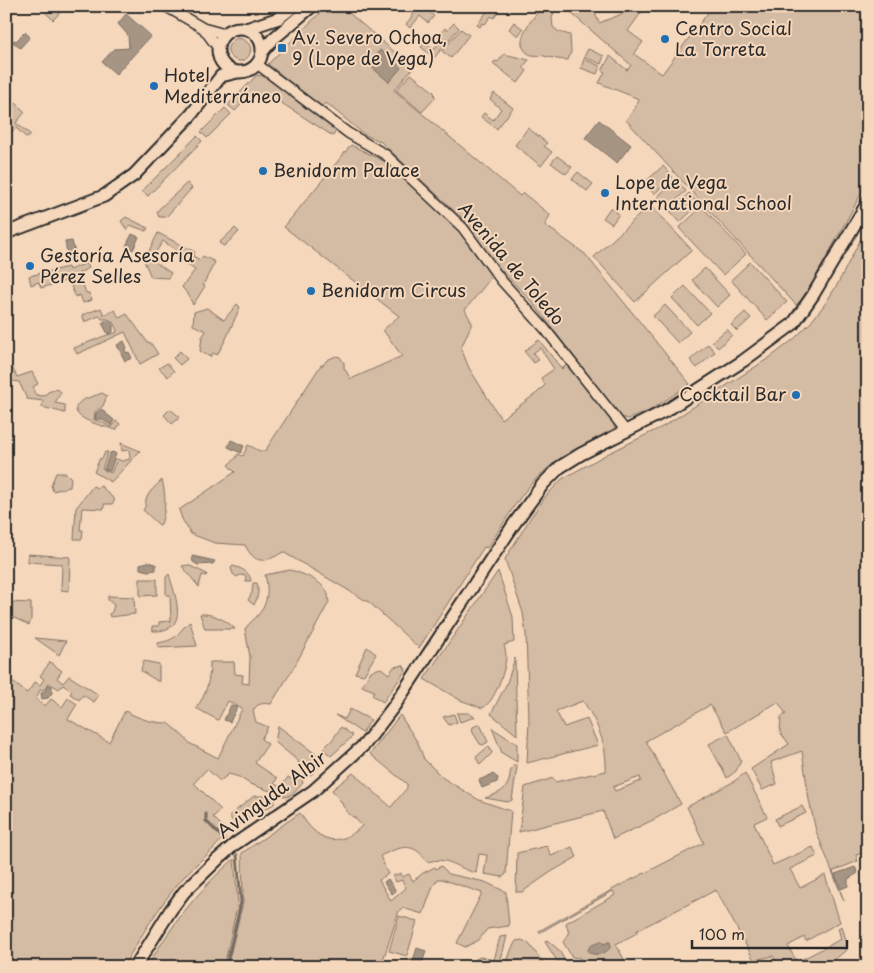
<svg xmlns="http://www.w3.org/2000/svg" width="874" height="973" font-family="'Playpen Sans',sans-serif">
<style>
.green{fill:#d4bba3;stroke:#807367;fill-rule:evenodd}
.water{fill:#a79584;stroke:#756b60}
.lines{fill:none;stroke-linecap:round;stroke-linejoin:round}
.stream{stroke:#756b60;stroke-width:3}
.street-casing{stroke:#2b2b2b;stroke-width:12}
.secondary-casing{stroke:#2b2b2b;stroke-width:15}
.street{stroke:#f5d7bb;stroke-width:9}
.secondary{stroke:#f5d7bb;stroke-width:11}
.poi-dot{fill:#1f6fb2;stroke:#f5d7bb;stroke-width:2}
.labels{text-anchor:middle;stroke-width:4;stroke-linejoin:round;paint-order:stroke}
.poi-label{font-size:18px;fill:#2b2b2b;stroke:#f5d7bb;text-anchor:start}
.street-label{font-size:18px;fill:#2b2b2b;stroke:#f5d7bb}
</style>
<rect width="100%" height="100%" fill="#f5d7bb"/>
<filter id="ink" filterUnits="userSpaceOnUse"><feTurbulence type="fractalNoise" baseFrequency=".02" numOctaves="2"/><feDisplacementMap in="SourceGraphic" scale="10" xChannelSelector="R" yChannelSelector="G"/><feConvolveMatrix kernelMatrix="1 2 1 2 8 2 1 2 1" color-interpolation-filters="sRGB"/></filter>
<g filter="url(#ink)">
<!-- green -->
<path class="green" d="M39,6H66L53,20Z
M327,6H341L413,68L394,90L520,196L523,193L550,215L545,225L585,254L690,384L649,411L628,419L621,417L531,301L497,266L465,221L380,141L365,135L326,103L321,107L268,64Z
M415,6H422L434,16L428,23L420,16L410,28L406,24L414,14L411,11Z
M491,6L499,11L494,18L491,16L485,24L482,23L480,27L477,25Z
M543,6H556L552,18L553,27L559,32L570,35L571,52L568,60C559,60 553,58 544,56C540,55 532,56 529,54C510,42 534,17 543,6Z
M563,6H592L599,23L640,7L643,10L628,31L643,42L634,54L662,74L713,6H864L868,8V181L813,282L801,300L796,305L626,120L634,110L639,99L599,83L605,72L602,71L610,56L627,70L631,65Z
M514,22L523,29L518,36L509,29Z
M454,23L459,28L434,58L421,47L425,42L434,49L443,38L439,35L445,28L447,30Z
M461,29L469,35L451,58L442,51Z
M237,38C245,39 253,44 250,53C243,73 213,51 237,38Z
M588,49L604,56L601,64L584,57Z
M504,54L529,60L523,67L527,71L518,83L493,63L495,61L498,62Z
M584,59L600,66L597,74L581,68Z
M411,74L434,92L435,98L422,112L396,90Z
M257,75L267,77L336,131L333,136L269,95C251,93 247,99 235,111L228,105Z
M494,93L513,108L497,129L481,117L484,113L493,120L501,109L490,99Z
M16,103L25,112L16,123L31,135L27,138L16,128L6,138V108L10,110Z
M225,108L231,114L207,138L201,132Z
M528,128L547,143L544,146L552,152L541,166L515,145Z
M197,136L202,141L148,196L142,191Z
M351,145L384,161L453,222L490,274V279L465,310L472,323L461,348L469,368L501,419L537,393L545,385L541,378L554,369L540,348L533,353L539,360L534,363L524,351L539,340L562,369L568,363L612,420L615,429L612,432C585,445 555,458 534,481C515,501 503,526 487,548L484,547L419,648L370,603L283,552C265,563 255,565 245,545L215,543L191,534L182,519L179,510L235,472L228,465L236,458L238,454L243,456L248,445L260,451H265L321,365H323L327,360L336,356L340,357L344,363V368L351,379L402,356L383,330L399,316L284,227Z
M557,156L572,167L566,174L551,163Z
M663,166L673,177L654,194L644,183Z
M578,172L593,184L587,191L572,179Z
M676,180L686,191L667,208L657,197Z
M187,183L192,188L166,217H159L157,212L160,208Z
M689,193L699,204L680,222L670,211Z
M650,205L692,250L635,302L594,257Z
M702,207L746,254L723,275L679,228Z
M610,208L619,214L612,224L603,218Z
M126,217L148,228L146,231L130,225L127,230L121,221Z
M868,225V852L856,855L858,861L833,871L844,901L816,831L809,800L802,751L771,762L777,784L762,790L751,769L789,744L780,732L781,717L786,714L778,702L727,732L710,705L646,741L681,804L655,819L613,839L603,811L519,832L525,787L553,778L555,782L606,771C607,744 597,722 583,701L556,711L564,727L587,719L598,745L527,763L529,720L526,635L523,613L505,559L531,517L546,496L562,479L607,454L664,426L772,356L794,339L811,322L825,304L837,285ZM640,777L641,781L615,791L613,787Z
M235,228L239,232L224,246L219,243Z
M158,233L195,252L193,256L200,260L203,256L215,262L203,285L205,286L193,305L189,296L182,287L195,270L177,258L180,253L163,241L154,255L158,258L155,262L171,273L168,278L151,277L144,261Z
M750,262L787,302L767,320L731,280Z
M87,263L89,268L79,273L86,293H89L92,300L83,303L80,295L75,297L69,280L41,288L39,282L31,285L29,276L68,267L69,270Z
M705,268L730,295L717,307L692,280Z
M685,286L710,313L697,325L672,298Z
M237,304L240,307L226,339L217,355L213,353L210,357L200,351L202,337L206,331L193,325L194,312L207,308L224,320Z
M665,305L690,332L678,343L653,316Z
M101,308L104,315L115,310L119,318L127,314L148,343L150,342L158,354L140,364L125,332L77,354L74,348L107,335L116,333L117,330L113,322L108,319H102L99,316L85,322L82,315Z
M745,312L751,318L737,331L731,325Z
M727,329L732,335L718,348L712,342Z
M708,344L715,352L697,368L690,360Z
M180,351L187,359L180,365L173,358Z
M167,363L174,371L168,377L159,368Z
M11,365L17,377L32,372L38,384L34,386C32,394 37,396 44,396L48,392L57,389L61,392L55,403L65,405V413L42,407L43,401L27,399L19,382L13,381L6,373V368Z
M102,393L107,396L103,406L95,412L94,420L100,421L111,427L116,421L120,424L116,430C108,427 62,418 80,402C85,398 95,396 102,393Z
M170,409L180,417L172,424L164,415Z
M121,443L140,451L111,482L94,472L100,458L102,459L105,452H108L102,469L111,473L117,459L122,461L130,459L129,450L122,451Z
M56,473H66L71,478L70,487L53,491L51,485Z
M162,480C166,495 166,510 161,524L159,525L143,510L145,507C145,494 153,489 162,480Z
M93,486L97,488L101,486L115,500L112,504H104V509L82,508L80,530H83L82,539H74L76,508Z
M28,554L70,557L69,591L61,590L62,564L28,562Z
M188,565L207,574L206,576L202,575L199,587L182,566Z
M233,566C241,568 250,572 251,581H246V576L240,575L237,577L233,574L231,568Z
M290,570C302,573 319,580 326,590C329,594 328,598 329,602L293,669L271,704C262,703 257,703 253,711L256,722L268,727L261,739L268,744L255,763L277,778L274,784L281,787L288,777L295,781L299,778L302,779L303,783L294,793L287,797L250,784L239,777L229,774L220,781L207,769L194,783L221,810L213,817L227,831C216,851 196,862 182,879C159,906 141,936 123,967H6V677L27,693L35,682L40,685L44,679L40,676L50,662L62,671L57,678L63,683L69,676L99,695L94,702L83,695L79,700L70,694L72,691L63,685L59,689L49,683L45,689L40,690L36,699L45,706L51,699L62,707L68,698L77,704L68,719L109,742L125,711C140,719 152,723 169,723L191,744L218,758L242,709L228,701L218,720L196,708C207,695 210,678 210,662H234L235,674L243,675L242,683L249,684L250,657L245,629C249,623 255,619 259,614C268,603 269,589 265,575Z
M498,571L513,617L514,642L504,645C505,648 506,653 506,656C506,669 494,704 482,708L460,700L424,679Z
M169,574C175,596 191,632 153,631L152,626H159V622L171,621L170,595H166V577Z
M140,579H157V595L140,596Z
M253,583H257C259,590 258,598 254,605L248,600L252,593Z
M6,591H8V602L31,603V620L29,625L6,614Z
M108,596L134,597L135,614L110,617L109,614L112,612L114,605L108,600Z
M200,614C212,613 227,620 235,629H205Z
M190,622L197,646L158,648V643C181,639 176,632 190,622Z
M35,638L66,641L59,655Z
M367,647L376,654L364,675L355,673Z
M515,658L517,735L491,714L507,683Z
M143,661L159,664V682L141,671Z
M403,665L406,670L383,702L372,695L374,691L362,686L371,671L381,668L389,674L394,667Z
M350,709L371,720L362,733L335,715L345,719Z
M457,713H468L475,717L460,722Z
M454,714L457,722L449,725L443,717Z
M400,715L418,743L424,759L443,778L479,800L511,811L506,874L503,877L484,874L487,855L479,854L476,873C456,868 449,856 427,862C413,840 400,847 380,856L388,874L379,880L391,901L406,888L402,880L396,882L393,876L401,873L402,877L409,874L413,881L423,873L435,867L436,869L441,866L449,874L485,882L506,892L509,926L487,929L479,940L465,947L457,943L482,893L442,879H438L433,886L423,914L402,908L399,911L384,957L381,961L386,967H227L243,902L242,853L300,813C316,840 337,850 362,826L355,818L350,815L343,806L342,803L332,790L353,773L391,807L407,788V784L370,754Z
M480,724L488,742L483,745L480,744L472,731L473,727Z
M278,726L325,761L311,775L300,768L298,761L275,742Z
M341,727L353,736L331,756L323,749L333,739Z
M492,728L517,744V762L502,753Z
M728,734L741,761L736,771L727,778L709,744Z
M489,746L492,753L480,765L476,757Z
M515,764L517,767L512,800L508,802L485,798C493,795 505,792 508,783C512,774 507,774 515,764Z
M745,773L767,817L754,823L773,865L813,847L817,856L790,869L800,888L825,875L840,922L806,941L804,937L788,946L797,962L841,939L838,928L842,926L847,944L845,951L826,967H780L773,956L754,960L716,890L636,931L637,933L616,944L626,963L634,960L636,965L619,967L618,965L612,967H599L596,965L581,967L582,962L580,958L572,957L563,942L569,934L566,923L615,895L613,891L539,933V931L619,886L704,843L687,807L733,782Z
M254,796H265L274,799V804L236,826L229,816Z
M802,806L806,813L778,826L775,819Z
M547,846L551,856L572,847L577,857L551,872L522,892H516L517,853Z
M234,859L238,902L224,967H147C171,926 198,890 234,859Z
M399,916L417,921L407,956L389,951Z
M507,936L499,967H493L494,963L485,961L483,967L474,965L476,959L480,957L494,960L500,937Z
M522,940L529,944L547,967H531L528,964L525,967H505L512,948L516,941Z
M547,940L559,950L565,961L559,964L545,942Z"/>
<!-- water -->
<path class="water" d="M126,14L151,36L116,74L102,62L114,49L129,48L128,35L118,24Z
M25,32L30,37L20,48L13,42L14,40L16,41Z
M380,50L401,68L389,82L368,64Z
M599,120L631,145L617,163L585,138Z
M132,234L139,237L133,250L126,246Z
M72,241L76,257L68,259L65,242Z
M105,321H110L113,325V332L108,334L102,323Z
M124,341L127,348L125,349L126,353L129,352L132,358L125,361L117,345Z
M102,409L104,412L114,420L111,425L101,419H95L96,413Z
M231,440L244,446L241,453L228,447Z
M113,452L116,454L110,471L104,469L110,453Z
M192,556L215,561L213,564L198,565L193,562Z
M148,562L156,564V570L148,571L140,569V564Z
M48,685L52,686V693L48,698L42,699L41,693L46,690Z
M231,705L237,707L230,722L224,720Z
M493,774L498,778L497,782L482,788L479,780Z
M855,867L858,873L848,879V886L841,889L835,874Z
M388,879L396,891L392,894L384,882Z
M601,941L604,944L608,942H610L611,947C605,954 598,956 590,953L588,950L590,946Z
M417,948L426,951L421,967L412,964Z"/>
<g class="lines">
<!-- stream -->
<path class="stream" d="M206,814V821L224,839
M226,967L241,902L237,855"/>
<defs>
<path id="street" d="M165,6L203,28L225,34
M203,28L218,48
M257,64L348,133L386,155L463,228L501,280L545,329L626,431"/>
<path id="secondary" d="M218 50a22 22 0 1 1 44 0a22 22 0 1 1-44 0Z
M246,29L279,18L294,6
M263,51L273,39L312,6
M6,233L104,196L134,175L191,115L221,76L238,72
M135,967L170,911L184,892L218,859L235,844L313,791L365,744L394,706L514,524L543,484L560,467L581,454L667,410L743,361L793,324L813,295L868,202"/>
</defs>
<!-- street casing -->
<use href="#street" class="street-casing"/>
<!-- secondary casing -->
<use href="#secondary" class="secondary-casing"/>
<!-- street -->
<use href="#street" class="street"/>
<!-- secondary -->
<use href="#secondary" class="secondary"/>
</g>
</g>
<!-- markers -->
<g class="poi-dot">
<circle cx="665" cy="39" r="5"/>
<rect x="277" y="43" width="10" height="10" rx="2.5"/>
<circle cx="154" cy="86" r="5"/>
<circle cx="263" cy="171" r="5"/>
<circle cx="605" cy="193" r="5"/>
<circle cx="30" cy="266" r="5"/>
<circle cx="311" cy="291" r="5"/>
<circle cx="796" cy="395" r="5"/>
</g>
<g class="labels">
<!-- poi labels -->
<g class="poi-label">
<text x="675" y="35">Centro Social<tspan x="675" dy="21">La Torreta</tspan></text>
<text x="292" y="44">Av. Severo Ochoa,<tspan x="292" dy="21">9 (Lope de Vega)</tspan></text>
<text x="164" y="82">Hotel<tspan x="164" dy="21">Mediterráneo</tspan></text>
<text x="273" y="177">Benidorm Palace</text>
<text x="615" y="189">Lope de Vega<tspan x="615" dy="21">International School</tspan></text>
<text x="40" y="262">Gestoría Asesoría<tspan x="40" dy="21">Pérez Selles</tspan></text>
<text x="321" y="297">Benidorm Circus</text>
<text x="786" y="401" text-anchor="end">Cocktail Bar</text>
</g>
<!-- street labels -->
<g class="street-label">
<text transform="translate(511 264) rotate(50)" y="6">Avenida de Toledo</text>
<text transform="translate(272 795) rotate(-37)" y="6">Avinguda Albir</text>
</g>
</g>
<!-- margin -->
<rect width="874" height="973" fill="none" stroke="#f5d7bb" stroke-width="25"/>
<rect x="12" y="12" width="849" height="948" fill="none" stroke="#2b2b2b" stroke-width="2" filter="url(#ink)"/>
<!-- scale -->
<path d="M692 940v8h155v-8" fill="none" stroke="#2b2b2b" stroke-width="2.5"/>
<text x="699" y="940" font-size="15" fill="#2b2b2b" stroke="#f5d7bb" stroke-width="4" paint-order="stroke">100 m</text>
</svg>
